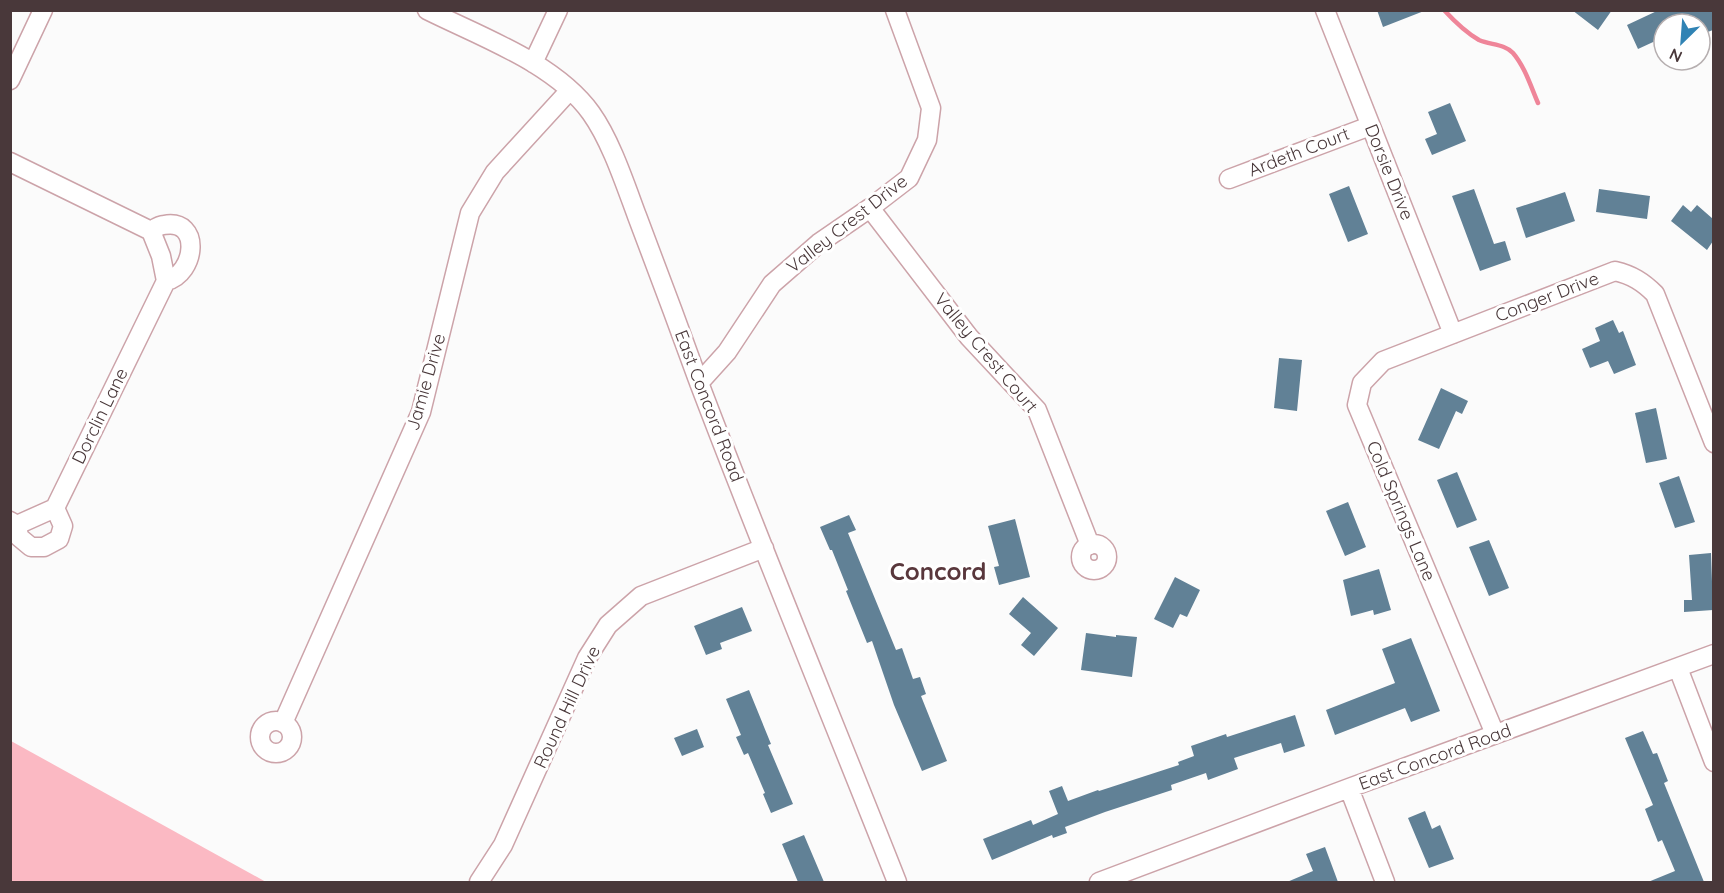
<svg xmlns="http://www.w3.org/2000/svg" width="1724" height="893" font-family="Quicksand,sans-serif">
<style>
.green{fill:#fbb9c3}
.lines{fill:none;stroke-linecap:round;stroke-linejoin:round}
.stream{stroke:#ef8599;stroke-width:4.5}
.building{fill:#618196}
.minor-casing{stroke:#cca3a9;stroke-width:21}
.minor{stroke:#fff;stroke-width:18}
.labels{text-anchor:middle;stroke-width:6;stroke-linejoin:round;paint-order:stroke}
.street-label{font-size:18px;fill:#49383a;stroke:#fff}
.district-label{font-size:24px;font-weight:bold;fill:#59373c;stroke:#fff}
</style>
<rect width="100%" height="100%" fill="#fbfbfb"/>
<!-- green -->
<path class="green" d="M10,741H11L266,882H11Z"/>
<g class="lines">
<!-- stream -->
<path class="stream" d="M1444,10C1455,22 1465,32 1479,40C1490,45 1505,44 1513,53C1525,67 1531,87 1538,103"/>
</g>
<!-- building -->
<path class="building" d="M1377,10H1424V11L1383,27Z
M1572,10H1612L1598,30Z
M1659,10H1713V30L1705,33L1701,24H1664V37L1638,49L1627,25Z
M1450,103L1466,141L1432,155L1425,139L1437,134L1428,112Z
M1349,186L1368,234L1348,242L1329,194Z
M1474,189L1494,244L1505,241L1511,260L1480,271L1452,196Z
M1599,189L1650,196L1647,219L1596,212Z
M1565,192L1575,221L1526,238L1516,208Z
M1683,205L1691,212L1697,205L1713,219V241L1707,250L1671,221Z
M1613,320L1619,333L1623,331L1636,365L1614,374L1608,361L1590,368L1582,349L1600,341L1595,328Z
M1279,358L1302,360L1297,411L1274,408Z
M1441,388L1468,401L1462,414L1456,411L1439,449L1418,440Z
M1656,408L1667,459L1646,463L1635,413Z
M1457,472L1477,520L1457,528L1437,480Z
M1679,476L1695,522L1675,528L1659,483Z
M1348,502L1366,547L1345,556L1326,511Z
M849,515L856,530L848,533L896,650L902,648L913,679L920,677L926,694L921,696L947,761L922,771L894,705L872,641L867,643L846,591L848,590L832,550H830L820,527Z
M1015,519L1030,577L999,585L994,567L999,566L988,526Z
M1489,540L1509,588L1489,596L1469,547Z
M1711,553L1713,610L1684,612V600H1692L1689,555Z
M1379,569L1391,610L1374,615L1373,610L1351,616L1343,580Z
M1175,577L1200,590L1187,617L1180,614L1173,628L1154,619Z
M1023,597L1058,628L1034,656L1021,645L1031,633L1009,614Z
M742,607L752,631L720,643L722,649L706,655L694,626Z
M1086,633L1116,637V635L1137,637L1132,677L1081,670Z
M1411,638L1440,711L1411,722L1405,708L1335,735L1326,710L1395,683L1382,649Z
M749,690L771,744L768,745L793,804L771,813L763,794L765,793L748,753L744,755L736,737L741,735L726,699Z
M1295,715L1305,746L1284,753L1281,743L1234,758L1238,769L1208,780L1206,773L1171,785L1172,790L1105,812L1065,827L1067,833L1053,838L1052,835L992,860L983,839L1031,820L1033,825L1058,814L1049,791L1062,786L1068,801L1098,790L1099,791L1179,765L1178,762L1194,756L1191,746L1226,734L1227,737Z
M697,729L704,747L682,756L674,738Z
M1643,731L1653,754L1657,753L1668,781L1664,783L1704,882H1648L1675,871L1662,840L1658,842L1645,809L1653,805L1625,738Z
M1425,811L1432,829L1440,825L1454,859L1429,868L1408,818Z
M804,835L824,882H798L782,844Z
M1325,847L1338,882H1287L1313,871L1306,854Z"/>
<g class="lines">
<defs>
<path id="minor" d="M427,10C481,37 555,63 591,113C611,141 625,184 637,216C658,271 678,325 698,380C762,549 831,715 897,882
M1325,10L1453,334
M533,63L558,10
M10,80L43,10
M10,162L151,231L161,256L166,281L55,508L17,525L10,521
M1229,179L1370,126
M870,208L969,337L1037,410L1090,545
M151,231C154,229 159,225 164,225C202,218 196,274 166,281
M699,383L727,352L772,284L819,243L870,208L909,178L927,140L931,108L895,10
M17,525L19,537L31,547H44L59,539L63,526L55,508
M1081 557a13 13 0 1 1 26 0a13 13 0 1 1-26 0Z
M1678,668L1714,762
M260 737a16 16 0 1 1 32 0a16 16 0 1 1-32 0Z
M283,723L421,412L470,213L495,172L570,90
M1495,734L1357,405L1362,383L1383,361L1615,271C1632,275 1643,282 1655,294L1714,443
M1349,788L1385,882
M479,882L503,845L587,658L608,625L641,596L764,548
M1099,882L1349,788L1714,654"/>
</defs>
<!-- minor casing -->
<use href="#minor" class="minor-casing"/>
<!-- minor -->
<use href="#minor" class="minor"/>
</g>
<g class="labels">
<!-- street labels -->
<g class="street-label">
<text transform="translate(1299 152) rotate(-21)" y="6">Ardeth Court</text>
<text transform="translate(1389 172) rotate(68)" y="6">Dorsie Drive</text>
<text transform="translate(847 224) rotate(-38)" y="6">Valley Crest Drive</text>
<text transform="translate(1547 297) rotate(-21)" y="6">Conger Drive</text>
<text transform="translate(986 353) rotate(50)" y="6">Valley Crest Court</text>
<text transform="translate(426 382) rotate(-74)" y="6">Jamie Drive</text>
<text transform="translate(709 406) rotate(69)" y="6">East Concord Road</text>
<text transform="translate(100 416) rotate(-64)" y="6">Dorclin Lane</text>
<text transform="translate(1401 511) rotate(67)" y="6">Cold Springs Lane</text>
<text transform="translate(567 707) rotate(-65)" y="6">Round Hill Drive</text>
<text transform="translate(1435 757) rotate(-20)" y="6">East Concord Road</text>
</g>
<!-- district labels -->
<g class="district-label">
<text x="938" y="580">Concord</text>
</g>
</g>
<!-- border -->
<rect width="1724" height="893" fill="none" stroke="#49383a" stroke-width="24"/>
<!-- north arrow -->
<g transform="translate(1682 42) rotate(205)"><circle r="28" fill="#ffffff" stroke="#b6afb0" stroke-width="1.5"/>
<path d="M0-4.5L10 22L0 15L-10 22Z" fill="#3083b4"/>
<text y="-9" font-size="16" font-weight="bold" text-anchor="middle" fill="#49383a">N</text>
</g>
</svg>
